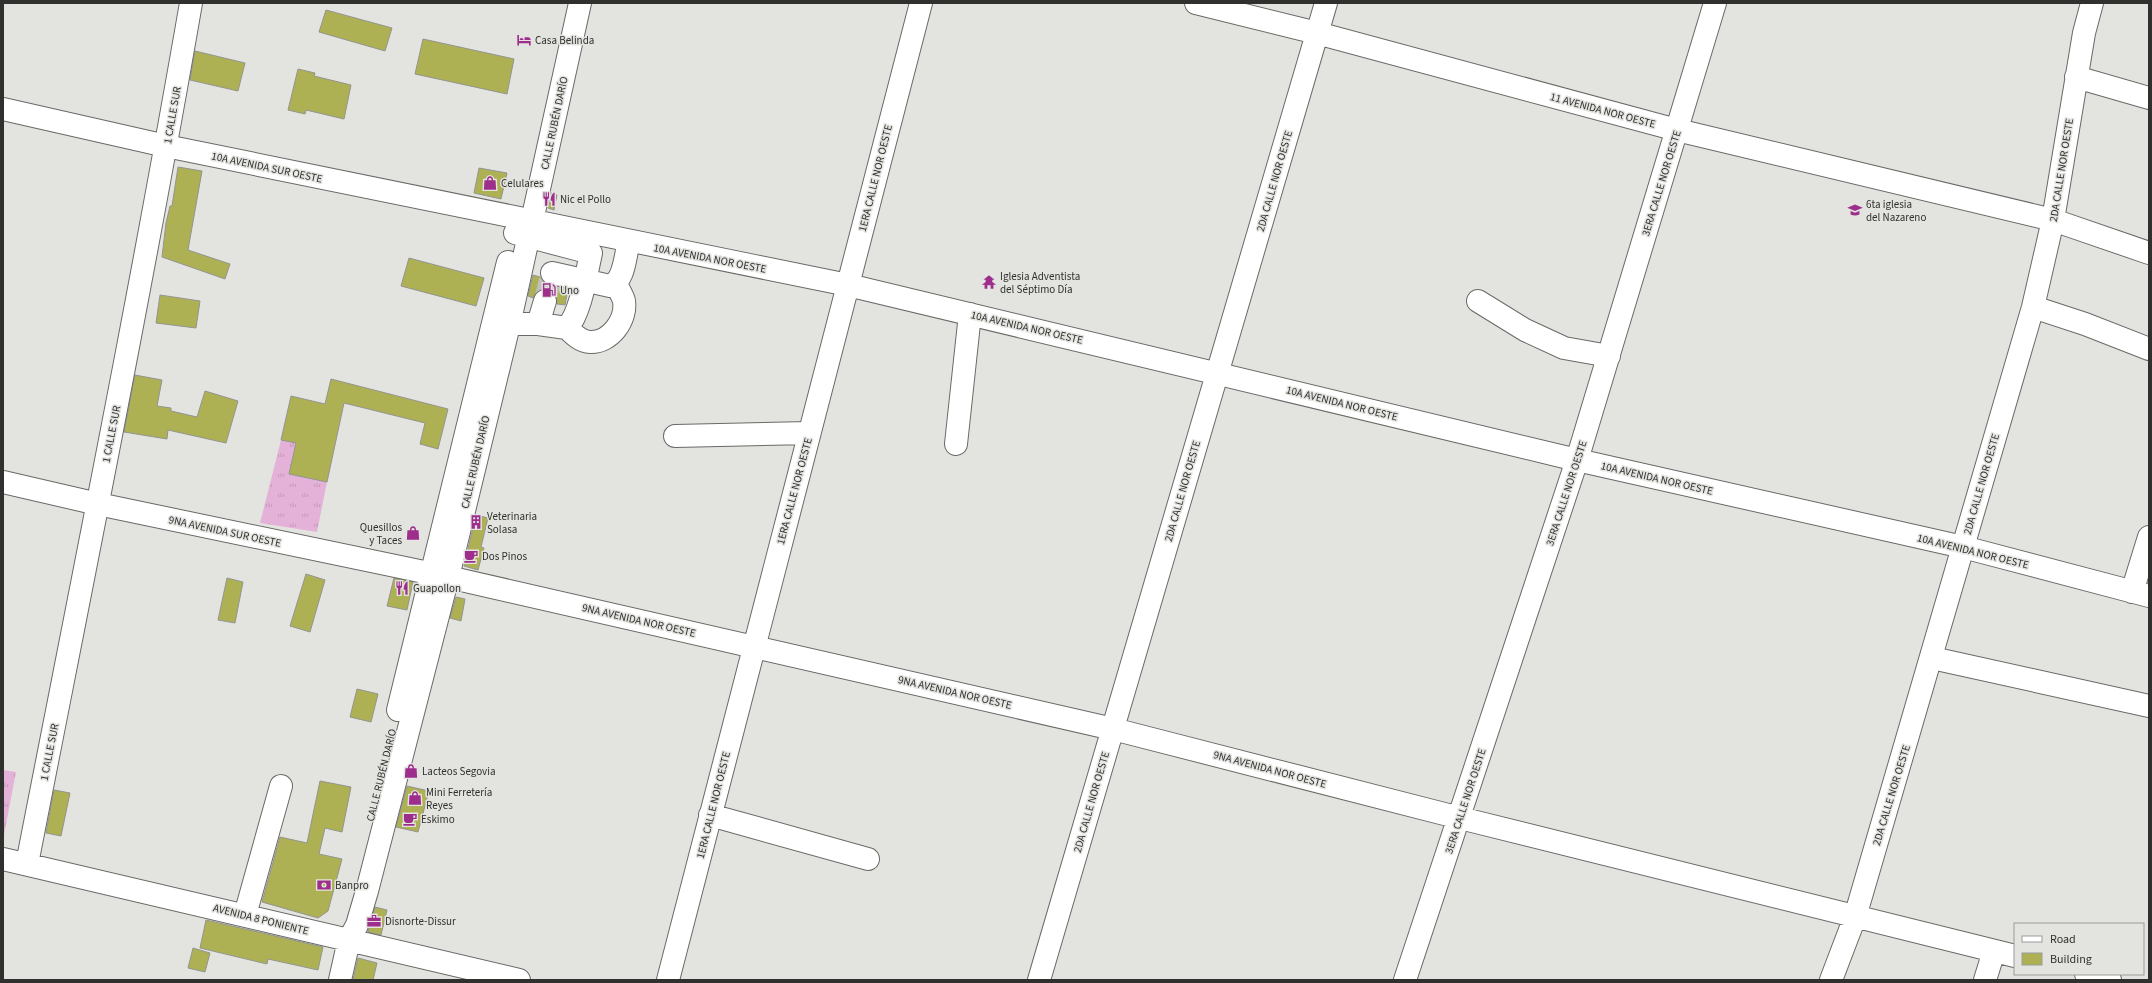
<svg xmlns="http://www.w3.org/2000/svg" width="2152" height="983" font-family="'Source Sans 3',sans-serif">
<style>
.grass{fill:url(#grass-tufts)}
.building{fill:#aeb153;stroke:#939490}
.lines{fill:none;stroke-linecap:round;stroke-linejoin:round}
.minor-tunnel{stroke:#bfc0bc;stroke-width:22;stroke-dasharray:22 11;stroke-linecap:butt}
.minor-casing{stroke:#696a67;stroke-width:24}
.minor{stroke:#fff;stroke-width:22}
.labels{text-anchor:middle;stroke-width:3;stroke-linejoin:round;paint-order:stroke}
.poi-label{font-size:11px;fill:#30302e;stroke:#e3e4e0;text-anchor:start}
.street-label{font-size:11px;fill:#30302e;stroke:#e3e4e0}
</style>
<defs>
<pattern id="grass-tufts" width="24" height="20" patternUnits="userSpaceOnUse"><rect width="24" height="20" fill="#e4b2d8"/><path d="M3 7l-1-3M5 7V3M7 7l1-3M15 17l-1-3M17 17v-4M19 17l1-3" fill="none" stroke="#c499ba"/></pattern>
</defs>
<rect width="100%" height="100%" fill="#e3e4e0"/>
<!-- grass -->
<path class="grass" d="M281,440L296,443L289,474L327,482L317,532L260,523Z
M3,770L16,772L3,840Z"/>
<!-- building -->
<path class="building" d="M326,10L392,28L385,51L319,32Z
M423,39L514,59L507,94L415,74Z
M195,51L245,63L238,91L190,80Z
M298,69L315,73L314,76L351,85L344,119L306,110L305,114L288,110Z
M178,167L202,171L188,250L230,264L225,279L162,257L166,223L170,206H172Z
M479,168L507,173L501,199L474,193Z
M551,193L557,195L554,210L548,208Z
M409,258L484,278L476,306L401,286Z
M533,275L540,277L549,285L568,289L565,305L557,304L554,293L548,289L537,292L533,298L528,296Z
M160,295L200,301L196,328L156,323Z
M135,375L162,380L157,406L171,408V411L197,417L205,391L238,401L226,443L168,430L167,439L124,432Z
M331,379L448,409L438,449L420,444L425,423L344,403L327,482L289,474L296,443L281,440L291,396L325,404Z
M476,515L488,518L481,547L484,548L478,570L464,566Z
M306,574L325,580L310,632L290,626Z
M227,578L243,582L235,623L218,620Z
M394,578L413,582L407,610L387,606Z
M456,597L465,599L461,621L450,618Z
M357,689L378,694L371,722L350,717Z
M320,781L351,787L342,832L325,828L319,854L342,859L328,911L318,918L262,902L280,837L307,843Z
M407,786L429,791L418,832L396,827Z
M54,790L70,793L61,836L46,833Z
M375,907L387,910L381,935L368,932Z
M206,920L323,947L318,970L268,959L267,964L200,948Z
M193,948L210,953L205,972L188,968Z
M358,958L377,963L373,980H353Z"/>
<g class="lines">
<!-- minor-tunnel -->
<path class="minor-tunnel" d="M545,301L550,280"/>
<defs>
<path id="minor" d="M1196,3L1317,33L1677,130L2053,220L2149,253
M2076,77L2149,98
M3,109L166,146L848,285L1577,460L1963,547L2149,596
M552,273L610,286C625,281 625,255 629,241
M1478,301L1525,330L1564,348L1609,356
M2033,307L2085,324L2149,349
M494,324H538L567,328C581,312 586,275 591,253L515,233
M538,324L545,301
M567,328C573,334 581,342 590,342C610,343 627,320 624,301C623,296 618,289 616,284
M675,436L809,433
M956,444L970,314
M3,482L98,504L448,577L1113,729L1460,818L2015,956
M2132,592L2149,537
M1932,658L2149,706
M398,710L508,262
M710,815L868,859
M3,859L519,980
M27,864C83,577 141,291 191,3
M245,915L281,786
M2086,974L2110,980
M340,980L349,940L357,925L367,891L448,577L509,325L580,3
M668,980L921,3
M1039,980L1326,3
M1405,980L1577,460L1715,3
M1831,980L1855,917L2033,307L2053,220L2084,33L2092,3
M1985,980L1994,951"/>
</defs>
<!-- minor casing -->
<use href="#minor" class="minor-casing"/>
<!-- minor -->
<use href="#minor" class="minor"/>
</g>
<!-- icons -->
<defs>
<symbol id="hotel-bare" viewBox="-9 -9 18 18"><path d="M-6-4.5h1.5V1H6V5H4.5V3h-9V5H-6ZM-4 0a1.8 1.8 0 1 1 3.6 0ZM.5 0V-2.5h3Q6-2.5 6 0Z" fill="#9d2e8c" stroke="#e3e4e0" stroke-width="2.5" paint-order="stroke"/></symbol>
<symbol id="shop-bare" viewBox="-9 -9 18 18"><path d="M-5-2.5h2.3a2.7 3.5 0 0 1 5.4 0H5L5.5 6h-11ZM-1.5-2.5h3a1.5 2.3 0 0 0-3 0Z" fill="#9d2e8c" stroke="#e3e4e0" stroke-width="2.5" paint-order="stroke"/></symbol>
<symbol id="restaurant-bare" viewBox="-9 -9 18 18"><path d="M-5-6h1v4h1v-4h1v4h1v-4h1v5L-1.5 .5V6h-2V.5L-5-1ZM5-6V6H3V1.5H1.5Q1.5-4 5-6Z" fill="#9d2e8c" stroke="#e3e4e0" stroke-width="2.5" paint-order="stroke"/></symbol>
<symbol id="school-bare" viewBox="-9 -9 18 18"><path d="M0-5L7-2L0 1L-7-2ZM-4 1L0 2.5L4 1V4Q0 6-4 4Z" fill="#9d2e8c" stroke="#e3e4e0" stroke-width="2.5" paint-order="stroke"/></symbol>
<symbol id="temple-bare" viewBox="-9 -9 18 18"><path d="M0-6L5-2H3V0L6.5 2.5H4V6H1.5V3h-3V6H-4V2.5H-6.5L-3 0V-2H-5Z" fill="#9d2e8c" stroke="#e3e4e0" stroke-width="2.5" paint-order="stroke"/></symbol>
<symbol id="fuel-bare" viewBox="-9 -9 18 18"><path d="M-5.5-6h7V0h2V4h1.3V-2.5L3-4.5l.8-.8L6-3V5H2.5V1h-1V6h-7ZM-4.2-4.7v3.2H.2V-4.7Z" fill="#9d2e8c" stroke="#e3e4e0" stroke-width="2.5" paint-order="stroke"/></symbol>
<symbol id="building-bare" viewBox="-9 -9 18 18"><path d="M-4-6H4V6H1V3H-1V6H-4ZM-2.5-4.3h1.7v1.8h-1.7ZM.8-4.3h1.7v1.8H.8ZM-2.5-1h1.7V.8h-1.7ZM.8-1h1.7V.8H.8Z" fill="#9d2e8c" stroke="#e3e4e0" stroke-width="2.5" paint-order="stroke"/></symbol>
<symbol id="cafe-bare" viewBox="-9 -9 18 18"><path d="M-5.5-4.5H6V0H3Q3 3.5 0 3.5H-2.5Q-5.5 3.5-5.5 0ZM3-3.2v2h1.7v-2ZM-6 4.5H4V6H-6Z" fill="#9d2e8c" stroke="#e3e4e0" stroke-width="2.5" paint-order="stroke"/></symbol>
<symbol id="bank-bare" viewBox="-9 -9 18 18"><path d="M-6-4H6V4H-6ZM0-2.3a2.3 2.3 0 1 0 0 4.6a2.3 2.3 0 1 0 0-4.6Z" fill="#9d2e8c" stroke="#e3e4e0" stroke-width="2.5" paint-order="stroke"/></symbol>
<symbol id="office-bare" viewBox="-9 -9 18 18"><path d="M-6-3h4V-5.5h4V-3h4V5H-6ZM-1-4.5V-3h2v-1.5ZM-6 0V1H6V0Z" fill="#9d2e8c" stroke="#e3e4e0" stroke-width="2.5" paint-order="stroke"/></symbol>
</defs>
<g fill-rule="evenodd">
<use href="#hotel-bare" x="514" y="30" width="20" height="20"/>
<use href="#shop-bare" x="480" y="173" width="20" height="20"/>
<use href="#restaurant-bare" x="539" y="189" width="20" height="20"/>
<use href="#school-bare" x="1845" y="200" width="20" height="20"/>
<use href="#temple-bare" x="979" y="272" width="20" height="20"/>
<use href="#fuel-bare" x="539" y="280" width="20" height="20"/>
<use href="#building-bare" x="466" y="512" width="20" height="20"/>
<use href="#shop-bare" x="403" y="523" width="20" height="20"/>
<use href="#cafe-bare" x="461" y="546" width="20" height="20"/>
<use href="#restaurant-bare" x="392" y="578" width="20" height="20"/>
<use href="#shop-bare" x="401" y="761" width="20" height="20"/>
<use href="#shop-bare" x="405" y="788" width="20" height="20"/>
<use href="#cafe-bare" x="400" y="809" width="20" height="20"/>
<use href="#bank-bare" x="314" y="875" width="20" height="20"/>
<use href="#office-bare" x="364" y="911" width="20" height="20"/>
</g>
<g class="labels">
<!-- poi labels -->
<g class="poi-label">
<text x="535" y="44">Casa Belinda</text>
<text x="501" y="187">Celulares</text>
<text x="560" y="203">Nic el Pollo</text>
<text x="1866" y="208">6ta iglesia<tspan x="1866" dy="13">del Nazareno</tspan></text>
<text x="1000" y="280">Iglesia Adventista<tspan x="1000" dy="13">del Séptimo Día</tspan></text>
<text x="560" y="294">Uno</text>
<text x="487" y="520">Veterinaria<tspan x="487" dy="13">Solasa</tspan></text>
<text x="402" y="531" text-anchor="end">Quesillos<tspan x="402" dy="13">y Taces</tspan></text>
<text x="482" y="560">Dos Pinos</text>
<text x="413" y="592">Guapollon</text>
<text x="422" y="775">Lacteos Segovia</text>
<text x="426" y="796">Mini Ferretería<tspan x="426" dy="13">Reyes</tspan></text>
<text x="421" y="823">Eskimo</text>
<text x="335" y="889">Banpro</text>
<text x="385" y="925">Disnorte-Dissur</text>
</g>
<!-- street labels -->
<g class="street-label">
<text transform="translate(1603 110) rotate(15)" y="4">11 AVENIDA NOR OESTE</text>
<text transform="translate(172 115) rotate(-80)" y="4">1 CALLE SUR</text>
<text transform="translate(554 123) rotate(-78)" y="4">CALLE RUBÉN DARÍO</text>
<text transform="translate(267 167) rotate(12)" y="4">10A AVENIDA SUR OESTE</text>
<text transform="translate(2061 170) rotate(-81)" y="4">2DA CALLE NOR OESTE</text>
<text transform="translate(875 178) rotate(-76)" y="4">1ERA CALLE NOR OESTE</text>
<text transform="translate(1274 181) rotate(-74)" y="4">2DA CALLE NOR OESTE</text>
<text transform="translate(1661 183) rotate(-73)" y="4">3ERA CALLE NOR OESTE</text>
<text transform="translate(710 258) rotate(11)" y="4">10A AVENIDA NOR OESTE</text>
<text transform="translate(1027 327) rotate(13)" y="4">10A AVENIDA NOR OESTE</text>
<text transform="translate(1342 403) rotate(14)" y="4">10A AVENIDA NOR OESTE</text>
<text transform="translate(111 434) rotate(-79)" y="4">1 CALLE SUR</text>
<text transform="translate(475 462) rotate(-77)" y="4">CALLE RUBÉN DARÍO</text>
<text transform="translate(1657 478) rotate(13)" y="4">10A AVENIDA NOR OESTE</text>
<text transform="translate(1981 484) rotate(-74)" y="4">2DA CALLE NOR OESTE</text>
<text transform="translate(794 491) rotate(-75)" y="4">1ERA CALLE NOR OESTE</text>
<text transform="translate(1182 491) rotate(-74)" y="4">2DA CALLE NOR OESTE</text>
<text transform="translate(1566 493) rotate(-72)" y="4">3ERA CALLE NOR OESTE</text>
<text transform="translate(225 531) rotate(12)" y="4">9NA AVENIDA SUR OESTE</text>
<text transform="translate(1973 551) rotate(14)" y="4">10A AVENIDA NOR OESTE</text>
<text transform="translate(639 620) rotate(13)" y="4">9NA AVENIDA NOR OESTE</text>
<text transform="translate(955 692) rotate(13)" y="4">9NA AVENIDA NOR OESTE</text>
<text transform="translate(49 752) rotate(-79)" y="4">1 CALLE SUR</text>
<text transform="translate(1270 769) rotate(15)" y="4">9NA AVENIDA NOR OESTE</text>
<text transform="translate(381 775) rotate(-76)" y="4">CALLE RUBÉN DARÍO</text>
<text transform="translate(1891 795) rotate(-73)" y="4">2DA CALLE NOR OESTE</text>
<text transform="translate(1465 801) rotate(-72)" y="4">3ERA CALLE NOR OESTE</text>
<text transform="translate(1091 802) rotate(-74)" y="4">2DA CALLE NOR OESTE</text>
<text transform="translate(713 805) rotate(-76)" y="4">1ERA CALLE NOR OESTE</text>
<text transform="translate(261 919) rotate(14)" y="4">AVENIDA 8 PONIENTE</text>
</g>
</g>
<!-- border -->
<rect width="2152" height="983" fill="none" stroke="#30302e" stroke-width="8"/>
<!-- legend -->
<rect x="2014" y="923" width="130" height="52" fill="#e3e4e0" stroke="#9b9c99"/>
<rect x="2022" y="936" width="20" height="6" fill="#ffffff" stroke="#9b9c99"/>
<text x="2050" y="943" font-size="12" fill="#30302e">Road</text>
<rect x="2022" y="953" width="20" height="12" fill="#aeb153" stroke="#9b9c99"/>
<text x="2050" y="963" font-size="12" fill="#30302e">Building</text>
</svg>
